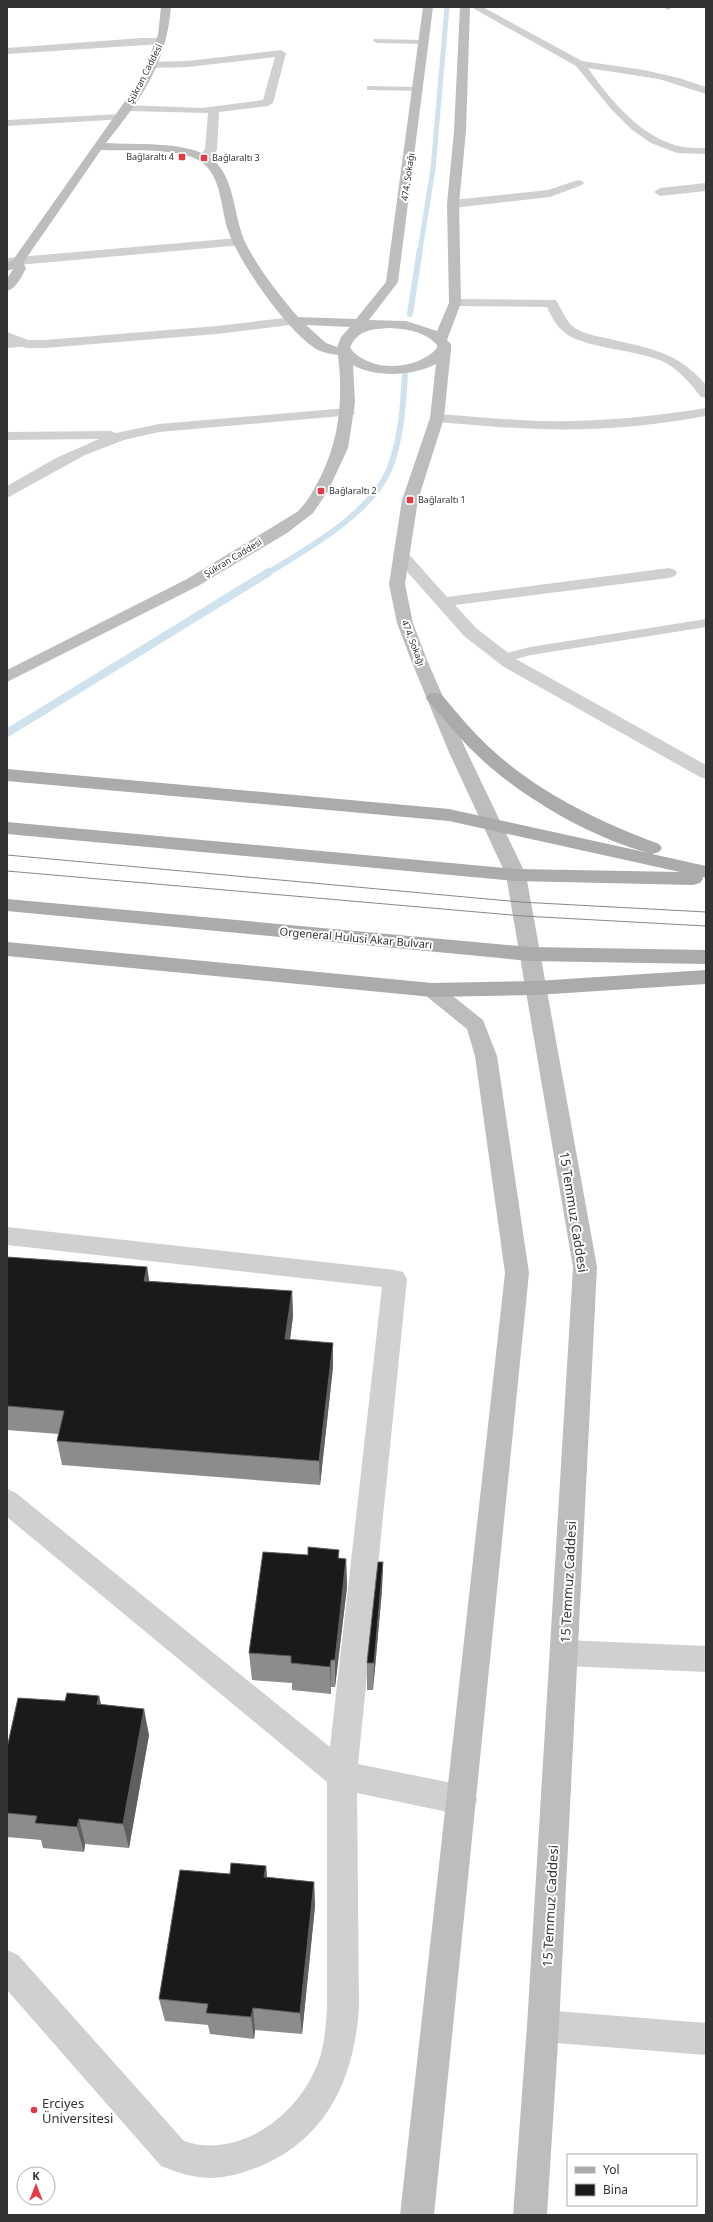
<svg xmlns="http://www.w3.org/2000/svg" width="713" height="2222" font-family="'Noto Sans',sans-serif">
<style>
.lines{fill:none;stroke-linecap:round;stroke-linejoin:round}
.stream-far2{stroke:#cfe2ee;stroke-width:5}
.stream-far1{stroke:#cfe2ee;stroke-width:6}
.stream{stroke:#cfe2ee;stroke-width:8}
.lane{fill:#d0d0d0;fill-rule:evenodd}
.street{fill:#d0d0d0;fill-rule:evenodd}
.secondary{fill:#bdbdbd;fill-rule:evenodd}
.primary{fill:#ababab;fill-rule:evenodd}
.tram{stroke:#888;stroke-width:1}
.wall{fill:#8c8c8c}
.shaded-wall{fill:#5f5f5f}
.building{fill:#1a1a1a;stroke:#5f5f5f}
.poi-dot{fill:#e63946;stroke:#fff;stroke-width:1.5}
.labels{text-anchor:middle;stroke-width:4;stroke-linejoin:round;paint-order:stroke}
.far-street-label{font-size:9px;fill:#333;stroke:#fff}
.far-poi-label{font-size:9px;fill:#333;stroke:#fff;text-anchor:start}
.street-label{font-size:11px;fill:#333;stroke:#fff}
.near-street-label{font-size:13px;fill:#333;stroke:#fff}
.near-poi-label{font-size:13px;fill:#333;stroke:#fff;text-anchor:start}
</style>
<rect width="100%" height="100%" fill="#fff"/>
<g class="lines">
<!-- stream-far2 -->
<path class="stream-far2" d="M420,250L433,169L447,7"/>
<!-- stream-far1 -->
<path class="stream-far1" d="M410,314L420,249
M268,573C307,549 370,514 389,470C401,440 403,407 405,375"/>
<!-- stream -->
<path class="stream" d="M7,733L269,572"/>
<!-- lane -->
<path class="lane" d="M374,39L424,40L428,42L424,44L377,43L373,41Z
M367,86L419,87L423,89L419,91L370,90H367Z
M26,341L31,344L29,346L7,348V342Z
M706,619V627L531,655L504,662L498,658L500,655L530,647Z"/>
<!-- street -->
<path class="street" d="M471,7H483L582,61L644,70L679,78L706,87V94L659,79L588,68C607,96 636,131 669,143C681,148 694,148 706,148V154L677,153L651,143L631,129L611,109L576,66Z
M662,7H673L668,10Z
M142,38H161L166,41L161,44L7,54V48Z
M281,50L286,53L273,103L268,106L219,112L217,150L208,160H200L198,158L205,149L208,113L127,111L122,108L127,105L202,108L263,100L275,57L188,67L151,68L146,65L151,62L188,61Z
M121,114L125,115L126,117L125,119L7,126V120Z
M578,180L582,181L584,183L582,185L550,197L453,208L447,204L453,200L548,190Z
M706,183V191L660,196L654,192L660,188Z
M238,238L244,242L242,245L7,266V258Z
M455,299L556,300C562,309 565,321 575,328C584,334 596,336 606,338C647,348 678,351 706,385V398L701,397C691,384 680,371 666,363C639,349 583,349 564,332C556,326 551,316 547,307L450,306L449,303Z
M293,317L300,321L298,324L217,334L45,348H26L7,341V332L28,340H45L217,326Z
M348,408L355,412L353,415L159,432L124,440L85,455L7,498V486L56,458L99,439L7,440V432L110,431L116,433L159,424Z
M706,408V416C651,426 596,431 540,429C506,428 471,425 437,422L430,418L437,414C471,416 506,420 540,421C596,422 651,417 706,408Z
M401,550L407,552L447,597L669,568L675,570L677,573L675,576L669,578L455,605L476,628L516,659L706,765V779L700,777L504,667L464,636L395,558L393,555L395,552Z
M7,1227L395,1270L403,1272L407,1279L358,1764L462,1785L473,1790L477,1800L473,1810L462,1815L357,1793L359,2006C355,2075 329,2136 263,2165C223,2182 201,2182 161,2166L7,1990V1950L18,1955L184,2141C236,2159 291,2120 313,2074C324,2054 326,2029 327,2006V1782L7,1517V1489L16,1493L330,1747L382,1287L7,1245Z
M564,1640L706,1646V1672L564,1666L554,1662L550,1653L554,1644Z
M543,2010L706,2023V2055L543,2042L532,2037L527,2026L532,2015Z"/>
<!-- secondary -->
<path class="secondary" d="M161,7H171C166,65 141,99 106,143C135,145 182,141 208,156C237,174 232,218 247,246C261,272 279,295 298,317L356,319L386,282L423,7H433L398,282L369,320L406,321L437,331L449,303L447,204L454,131L460,7H470L466,131L459,204L461,303L447,340L451,344V349L444,418L418,500L405,584L413,623L427,660L466,750L526,875L597,1267L559,2026L547,2215H513L527,2026L573,1267L506,875L448,750L411,660L397,623L389,584L402,500L430,418L436,364C413,376 376,378 353,365L355,403L348,448L328,491L313,513L287,533L198,586L7,682V670L187,579L297,512C308,502 314,489 321,476C340,437 343,398 338,355C332,354 324,353 318,350C290,335 240,264 229,233C220,210 223,176 200,161C178,147 128,151 101,150L23,263L26,268C22,276 16,289 7,291V279L13,269L7,271V263L13,260L140,80L158,35ZM306,325L350,327L341,337L337,347L326,343ZM389,328C407,329 424,331 437,345V348C417,371 369,373 350,348C357,330 372,329 389,328Z
M432,983L439,985L483,1020L497,1056L529,1273L434,2215H400L505,1273L475,1056L467,1029L425,995L422,990L425,985Z"/>
<!-- primary -->
<path class="primary" d="M435,693L441,694C457,713 473,732 490,748C539,793 598,821 659,844L662,848L659,852L652,854L706,866V878L702,877L703,879L700,883L693,885L516,881L7,834V822L516,869L680,872L449,821L7,781V769L449,809L649,853C591,838 521,797 478,756C460,739 445,720 429,702L426,698L429,694Z
M7,899L530,947L706,950V964L530,961L7,911Z
M7,942L432,983L536,981L706,970V984L536,995L432,997L7,956Z"/>
<!-- tram -->
<path class="tram" d="M7,855L520,902L706,912
M7,871L523,916L706,926"/>
</g>
<!-- wall -->
<path class="wall" d="M7,1257L147,1267L149,1281L292,1291L293,1316L290,1339L333,1367L320,1485L62,1465L57,1441L59,1434L7,1430Z
M339,1550V1558L346,1559L347,1587L335,1687H331V1694L292,1690V1683L252,1680L249,1653L308,1555Z
M383,1562L382,1590L373,1690H367V1663Z
M99,1696L101,1705L149,1735L129,1848L85,1844L84,1852L43,1848L41,1840L7,1837V1748L65,1701Z
M266,1866L267,1877L314,1882L315,1906L302,2034L255,2030L254,2039L210,2034L208,2025L165,2021L159,1999L230,1874Z"/>
<!-- shaded-wall -->
<path class="shaded-wall" d="M147,1267L151,1292L144,1281Z
M292,1291L293,1316L287,1364L285,1339Z
M333,1343V1367L320,1485L319,1461Z
M346,1559L347,1587L335,1687V1660Z
M383,1562L382,1590L373,1690L374,1663Z
M331,1660V1694L330,1667Z
M99,1696L105,1722L97,1704Z
M144,1709L149,1735L129,1848L123,1824Z
M79,1819L85,1844L84,1852L77,1827Z
M266,1866L268,1890L264,1877Z
M314,1882L315,1906L302,2034L300,2013Z
M253,2008L255,2030L254,2039L251,2017Z"/>
<!-- building -->
<path class="building" d="M7,1257L147,1267L144,1281L292,1291L285,1339L333,1343L319,1461L57,1441L64,1411L7,1406Z
M308,1547L339,1550L338,1558L346,1559L335,1660H331L330,1667L291,1663V1656L249,1653L263,1552L308,1555Z
M378,1562H383L374,1663H367Z
M67,1693L99,1696L97,1704L144,1709L123,1824L79,1819L77,1827L35,1823L37,1816L7,1813V1748L18,1698L65,1701Z
M231,1863L266,1866L264,1877L314,1882L300,2013L253,2008L251,2017L206,2013L208,2004L159,1999L180,1870L230,1874Z"/>
<!-- markers -->
<g class="poi-dot">
<rect x="178" y="153" width="8" height="8" rx="2"/>
<rect x="200" y="154" width="8" height="8" rx="2"/>
<rect x="317" y="487" width="8" height="8" rx="2"/>
<rect x="406" y="496" width="8" height="8" rx="2"/>
<circle cx="34" cy="2110" r="4"/>
</g>
<g class="labels">
<!-- far-street labels -->
<g class="far-street-label">
<text transform="translate(145 74) rotate(-63)" y="3">Şükran Caddesi</text>
<text transform="translate(408 177) rotate(-82)" y="3">474. Sokağı</text>
<text transform="translate(233 558) rotate(-31)" y="3">Şükran Caddesi</text>
<text transform="translate(413 643) rotate(69)" y="3">474. Sokağı</text>
</g>
<!-- far-poi labels -->
<g class="far-poi-label">
<text x="174" y="160" text-anchor="end">Bağlaraltı 4</text>
<text x="212" y="161">Bağlaraltı 3</text>
<text x="329" y="494">Bağlaraltı 2</text>
<text x="418" y="503">Bağlaraltı 1</text>
</g>
<!-- street labels -->
<g class="street-label">
<text transform="translate(356 938) rotate(5)" y="4">Orgeneral Hulusi Akar Bulvarı</text>
</g>
<!-- near-street labels -->
<g class="near-street-label">
<text transform="translate(574 1212) rotate(81)" y="5">15 Temmuz Caddesi</text>
<text transform="translate(568 1582) rotate(-87)" y="5">15 Temmuz Caddesi</text>
<text transform="translate(550 1906) rotate(-87)" y="5">15 Temmuz Caddesi</text>
</g>
<!-- near-poi labels -->
<g class="near-poi-label">
<text x="42" y="2108">Erciyes<tspan x="42" dy="15">Üniversitesi</tspan></text>
</g>
</g>
<!-- border -->
<rect width="713" height="2222" fill="none" stroke="#333333" stroke-width="16"/>
<!-- legend -->
<rect x="567" y="2154" width="130" height="52" fill="#ffffff" stroke="#adadad"/>
<rect x="575" y="2167" width="20" height="6" fill="#ababab" stroke="#adadad"/>
<text x="603" y="2174" font-size="12" fill="#333333">Yol</text>
<rect x="575" y="2184" width="20" height="12" fill="#1a1a1a" stroke="#adadad"/>
<text x="603" y="2194" font-size="12" fill="#333333">Bina</text>
<!-- north arrow -->
<g transform="translate(36 2186)"><circle r="19" fill="#ffffff" stroke="#adadad"/>
<path d="M0-3L7 15L0 10L-7 15Z" fill="#e63946"/>
<text y="-6" font-size="11" font-weight="bold" text-anchor="middle" fill="#333333">K</text>
</g>
</svg>
